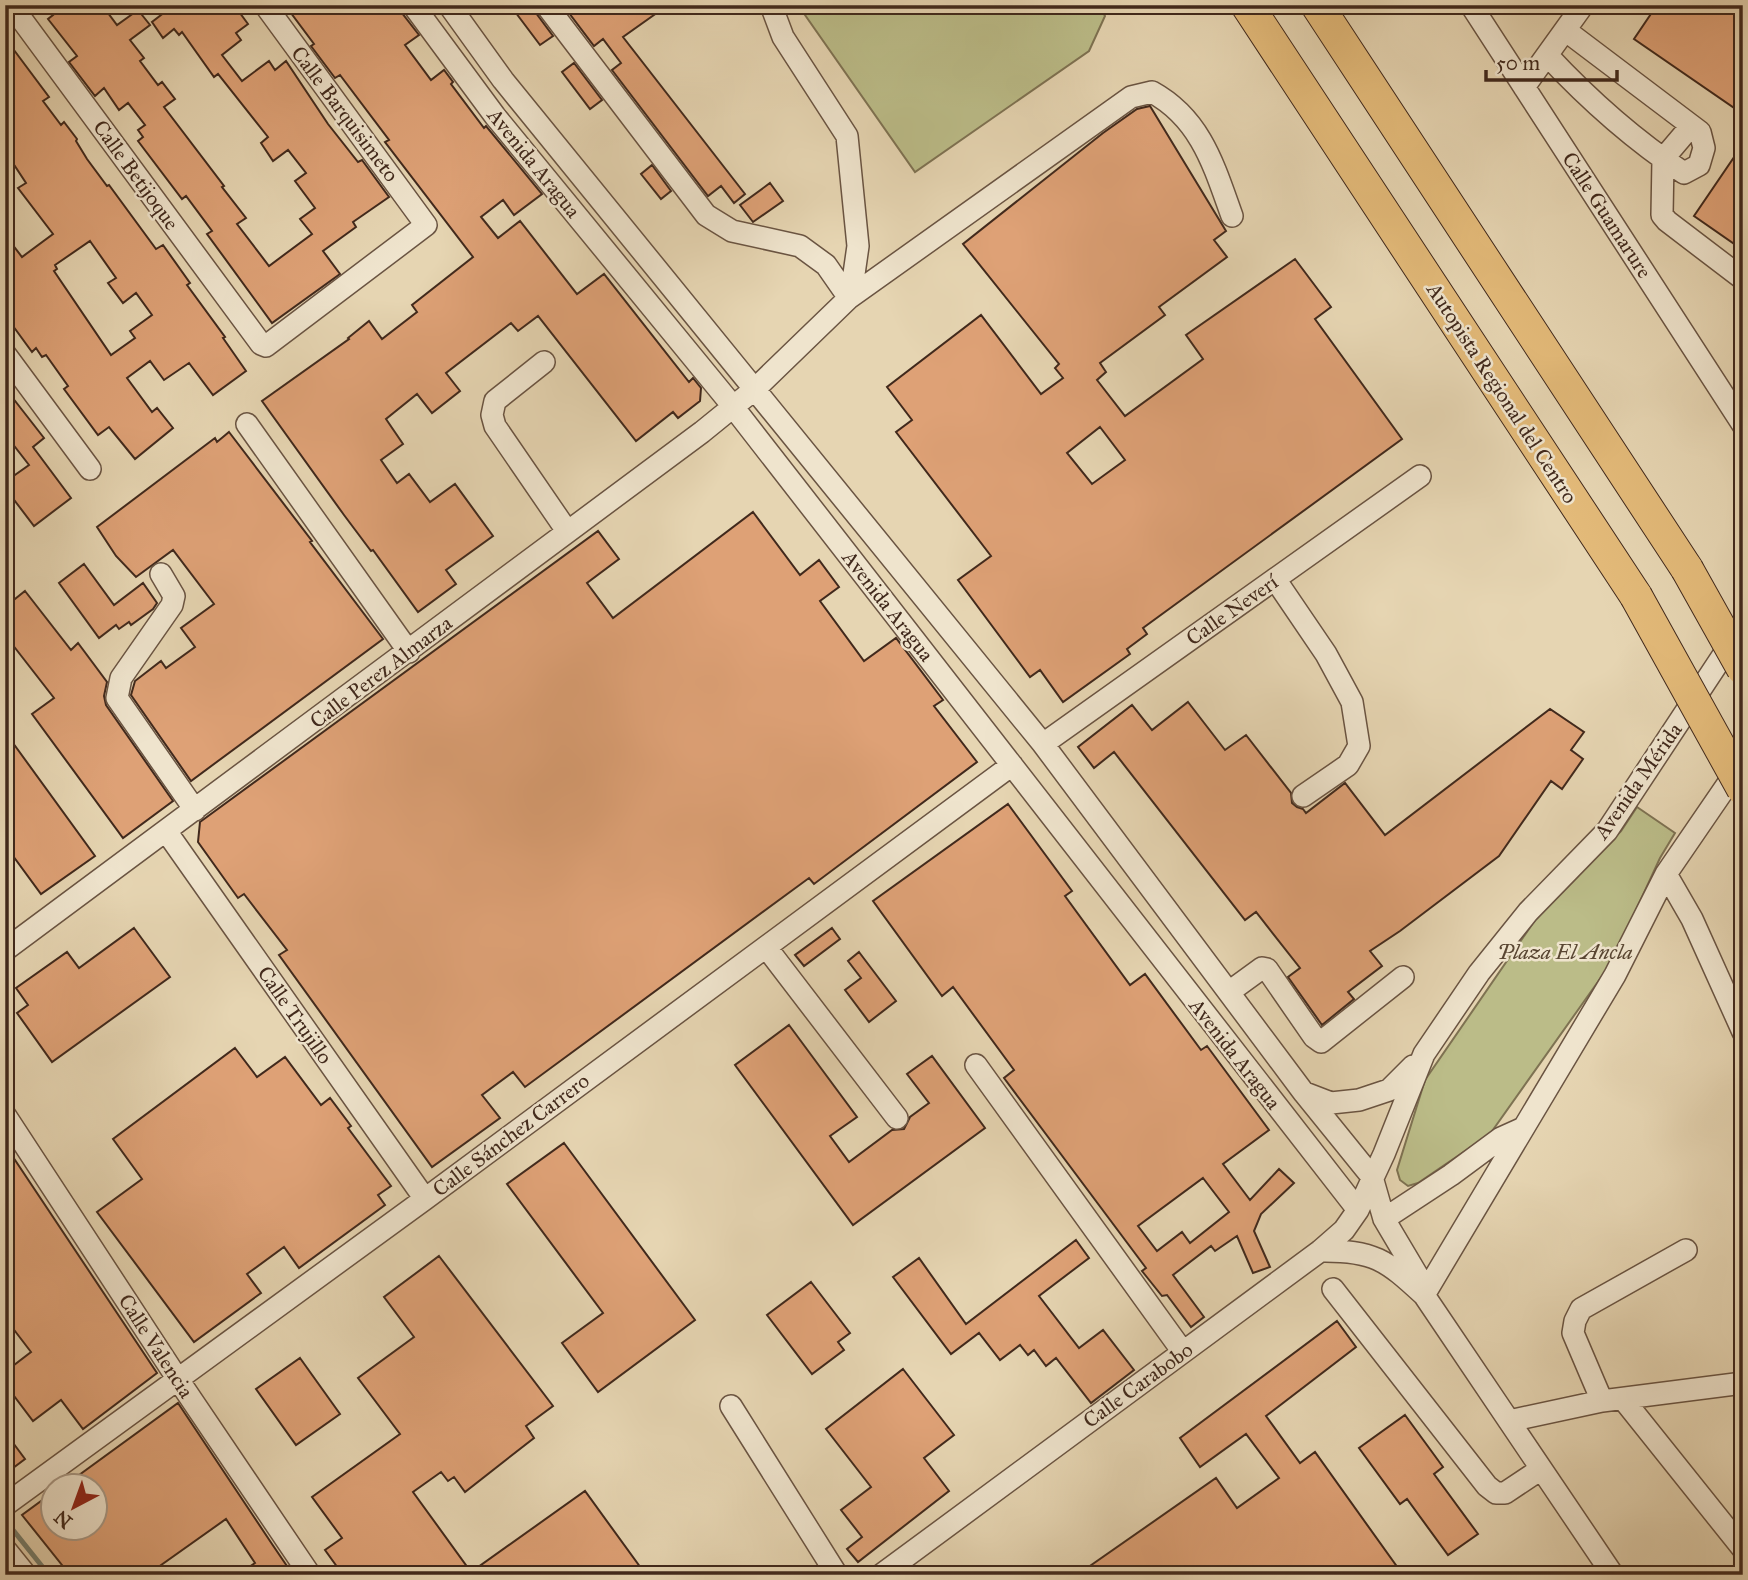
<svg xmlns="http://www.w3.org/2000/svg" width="1748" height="1580" font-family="'IM FELL Great Primer',serif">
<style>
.green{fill:#bbbc88;stroke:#7e7252;stroke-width:2}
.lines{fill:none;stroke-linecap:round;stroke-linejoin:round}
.stream{stroke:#757f6f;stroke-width:5}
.building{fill:#dea176;stroke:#41291c;stroke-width:2;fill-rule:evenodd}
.minor-casing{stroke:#6a5442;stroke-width:24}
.highway-casing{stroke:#41291c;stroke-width:34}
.minor{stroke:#efe4cd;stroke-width:21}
.highway{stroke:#e3ba79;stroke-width:32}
.highway-bridge-casing{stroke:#41291c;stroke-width:34;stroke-linecap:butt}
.highway-bridge{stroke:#e3ba79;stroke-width:32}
.labels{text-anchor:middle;stroke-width:5;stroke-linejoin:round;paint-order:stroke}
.street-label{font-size:21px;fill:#41291c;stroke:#efe4cd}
.park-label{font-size:21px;font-style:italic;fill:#594632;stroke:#efe4cd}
</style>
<rect width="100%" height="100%" fill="#e6d5b2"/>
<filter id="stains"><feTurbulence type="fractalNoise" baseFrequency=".00286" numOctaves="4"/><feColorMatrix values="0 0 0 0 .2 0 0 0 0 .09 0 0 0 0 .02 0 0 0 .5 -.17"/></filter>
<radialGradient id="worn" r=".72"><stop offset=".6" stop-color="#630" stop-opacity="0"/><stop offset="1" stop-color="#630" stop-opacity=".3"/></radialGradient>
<!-- green -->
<path class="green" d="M798,5H1099L1105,16L1089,51L915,172Z
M1637,807L1675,833L1660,858L1612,962L1490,1134L1418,1183L1408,1186L1400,1180L1397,1170L1425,1080L1542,910L1621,831Z"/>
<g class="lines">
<!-- stream -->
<path class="stream" d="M5,1520L49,1575"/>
</g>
<!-- building -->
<path class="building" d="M45,5H102L117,25L138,10L150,25L130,40L144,58L140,61L158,85L162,82L175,99L164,107L224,186L222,187L246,218L237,224L269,266L312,234L300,219L315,208L295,181L306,173L288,150L273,161L261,143L268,137L218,74L214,77L182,32L179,35L174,29L163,38L152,22L174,5H234L248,24L236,33L241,40L222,55L242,81L269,61L275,70L286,61L328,124L358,162L362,160L389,197L353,222L356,227L323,251L340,274L272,323L207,234L212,231L186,196L182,199L138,141L143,137L138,130L145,125L128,103L119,110L104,88L95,96L69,62L77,56L48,19L53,15Z
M285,5H400L402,13L419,35L405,45L431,80L444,70L453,82L451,84L484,128L486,126L542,194L514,215L503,200L481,217L498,238L520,221L577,294L604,274L689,382L693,378L701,388L700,401L678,418L673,412L636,441L538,316L518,331L511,323L446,373L460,391L432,413L417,394L386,419L403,444L381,460L397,483L409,474L430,502L455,484L493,536L446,570L456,584L418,612L373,550L371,551L344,515L262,401L349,339L348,338L369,321L382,339L417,312L412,305L473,257L385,142L389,140L340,75L335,78L311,46L314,44Z
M510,5H533L536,13L553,36L540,45Z
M563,5H668L623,37L745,194L734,203L721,186L708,196L612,70L621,63L603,39L594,46Z
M1657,5H1743V114L1634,39Z
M5,38L49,97L43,101L61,125L64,122L77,139L76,141L87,159L107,186L109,185L156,249L163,245L190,283L187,285L225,337L223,338L246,371L213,395L189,363L164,380L150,361L127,378L152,412L157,408L173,428L135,459L109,427L98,435L64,389L68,386L46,355L42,357L36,348L32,352L5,315V235L22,257L53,234L18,188L26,183L5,151ZM90,241L116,278L108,283L123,303L136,293L152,315L130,331L135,338L111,355L54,271L57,269L55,265Z
M574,63L602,100L590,109L562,72Z
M1150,106L1226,231L1214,240L1227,257L1159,307L1165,315L1100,363L1106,372L1097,380L1125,416L1203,359L1186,335L1295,259L1331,307L1315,319L1402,439L1143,628L1147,634L1127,649L1130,654L1063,702L1040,670L1030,677L958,580L991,556L896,432L912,420L887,387L981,315L1041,394L1063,378L1055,368L1059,364L963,244L1103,133L1137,109ZM1100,427L1125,460L1092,484L1067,453Z
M1743,144V250L1694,216Z
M652,165L671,191L661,199L641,174Z
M770,183L783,201L753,222L740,205Z
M5,388L44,438L33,447L71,498L34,526L5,488V482L29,465L5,434Z
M229,432L312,541L310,542L383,639L191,781L131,695L135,681L161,661L166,668L195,647L181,628L214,604L173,550L136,577L116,556L97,527L215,438L217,442Z
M753,512L800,575L819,560L839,587L820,601L864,661L896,638L943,700L934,706L977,762L814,884L809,878L525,1087L513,1072L482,1095L500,1118L432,1167L279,955L287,950L244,894L238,898L198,842L200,822L598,531L619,559L587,583L613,618Z
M84,564L114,605L143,583L157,603L153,609L131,625L129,622L119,629L116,625L99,638L59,583Z
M25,591L71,650L78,643L107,682L104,696L106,705L173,801L123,838L32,714L54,698L5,635V607Z
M1188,702L1225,750L1246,735L1291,793L1292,803L1297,807L1303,809L1306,813L1345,783L1385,835L1550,709L1584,732L1571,750L1583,759L1562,789L1551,781L1499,856L1400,931L1370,951L1382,966L1348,992L1354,999L1322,1025L1288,977L1300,968L1256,912L1245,920L1114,752L1094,768L1078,747L1132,705L1152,730Z
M5,732L95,856L41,894L5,845Z
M1008,804L1072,891L1065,896L1130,985L1145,974L1201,1050L1207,1046L1269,1130L1223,1164L1250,1200L1279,1169L1294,1183L1261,1214L1254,1231L1270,1267L1253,1273L1237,1236L1215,1251L1211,1246L1173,1275L1204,1317L1191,1327L1167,1295L1162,1296L1142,1271L1146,1268L1004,1078L1014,1070L953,987L942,996L873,901ZM1203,1178L1229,1212L1190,1243L1182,1232L1157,1251L1138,1226Z
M134,928L170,977L52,1062L17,1013L28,1005L16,988L67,952L79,968Z
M832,928L840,939L804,966L795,955Z
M859,952L896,1001L869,1022L845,990L861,978L848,961Z
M789,1025L857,1117L830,1136L849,1162L892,1130L904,1129L910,1117L929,1103L907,1074L932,1056L985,1128L853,1225L735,1065Z
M235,1048L257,1077L285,1057L321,1105L330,1098L351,1126L348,1128L391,1186L378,1195L385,1205L299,1268L284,1247L247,1274L261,1293L194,1342L97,1212L142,1179L113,1139Z
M564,1143L695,1320L598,1392L562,1343L603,1313L507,1184Z
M5,1145L157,1373L83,1429L61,1400L33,1421L5,1384V1372L31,1352L5,1318Z
M1076,1240L1089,1258L1039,1296L1079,1348L1103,1330L1134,1370L1091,1403L1056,1358L1046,1366L1034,1350L1028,1355L1020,1345L1000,1360L979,1333L951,1354L893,1277L919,1258L966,1324Z
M439,1256L553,1406L526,1426L534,1438L465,1492L454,1477L448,1481L441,1472L413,1492L471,1572L585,1491L646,1575H343L325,1550L342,1538L312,1497L400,1434L358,1378L414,1337L384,1297Z
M811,1282L850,1333L838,1342L844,1350L812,1374L767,1315Z
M1337,1321L1356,1347L1266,1416L1300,1463L1315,1452L1403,1575H1077L1216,1478L1237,1508L1279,1478L1246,1434L1200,1467L1180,1438Z
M300,1358L340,1414L296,1445L256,1389Z
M903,1369L954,1435L924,1458L949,1491L858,1562L847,1549L862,1537L841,1510L871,1487L826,1429Z
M178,1403L272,1544L293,1575H237L255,1563L226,1519L147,1575H70L22,1515L52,1493V1528H94V1486H64Z
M1405,1415L1443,1467L1434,1474L1478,1534L1448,1555L1407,1499L1400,1504L1359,1448Z
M5,1432L25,1459L5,1474Z"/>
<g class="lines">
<defs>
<path id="minor" d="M11,5L261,344L266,346L426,225L265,5
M413,5L495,116L727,399L1358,1210
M449,5L503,80L1043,744L1304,1093L1372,1177L1384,1219L1419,1278L1424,1295
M546,5L706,215L732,231L800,246L826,265L849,298L1131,97L1152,92C1201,119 1214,166 1232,216
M1471,5L1743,425
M1547,55C1588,99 1634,140 1684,173L1699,165L1704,148L1700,132L1565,30
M1524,87L1583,5
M1691,126L1663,159L1662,215L1667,221L1743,279
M5,354L90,469
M544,362L495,401L492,415L495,426L567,531
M247,424L409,652
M161,574L174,596L172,605L121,678L117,698L195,810
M1275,579L1326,654L1352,702L1359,746L1348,765L1303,796
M1043,744L1420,476
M166,831L425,1199
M1666,874L1692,919L1743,1032
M766,947L897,1118
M5,950L702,432L755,389L849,298L853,281L858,246L847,136L783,37L771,5
M1229,992L1262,968L1267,969L1314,1037L1321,1042L1403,977
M976,1065L1183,1352
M1305,1093L1331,1103L1359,1100L1389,1090L1413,1066
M5,1115L177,1378L310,1575
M1384,1219L1451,1175L1501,1138L1521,1129
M1320,1251C1374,1250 1386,1260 1424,1295L1613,1575
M1333,1289L1487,1486L1496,1493H1505L1541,1469
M1424,1295L1615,975L1666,874L1740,766
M1623,1399L1743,1549
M1602,1401L1573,1333L1575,1321L1581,1309L1686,1250
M731,1406L837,1575
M1509,1421L1602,1401L1743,1383
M8,1503L425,1199L1012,765
M5,1549L26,1575
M881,1575L1320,1251L1344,1230L1358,1210L1384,1154L1424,1054L1479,973L1528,912L1607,831L1743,625"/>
<path id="highway" d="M1247,5L1636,596
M1317,5L1687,569"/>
</defs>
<!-- minor casing -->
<use href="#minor" class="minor-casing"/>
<!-- highway casing -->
<use href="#highway" class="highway-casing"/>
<!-- minor -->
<use href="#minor" class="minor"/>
<!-- highway -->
<use href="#highway" class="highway"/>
<defs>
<path id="highway-bridge" d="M1687,569L1743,669
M1636,596L1743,789"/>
</defs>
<!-- highway-bridge casing -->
<use href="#highway-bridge" class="highway-bridge-casing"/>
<!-- highway-bridge -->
<use href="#highway-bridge" class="highway-bridge"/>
</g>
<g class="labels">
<!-- street labels -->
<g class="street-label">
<text transform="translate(345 114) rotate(53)" y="7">Calle Barquisimeto</text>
<text transform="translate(534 163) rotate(51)" y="7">Avenida Aragua</text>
<text transform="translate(136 175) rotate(54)" y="7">Calle Betijoque</text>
<text transform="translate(1607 215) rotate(57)" y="7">Calle Guamarure</text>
<text transform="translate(1502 393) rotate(57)" y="7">Autopista Regional del Centro</text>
<text transform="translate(888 606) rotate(52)" y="7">Avenida Aragua</text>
<text transform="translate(1232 610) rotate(-35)" y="7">Calle Neverí</text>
<text transform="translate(381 672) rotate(-37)" y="7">Calle Perez Almarza</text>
<text transform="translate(1638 781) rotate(-55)" y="7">Avenida Mérida</text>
<text transform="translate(295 1015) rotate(55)" y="7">Calle Trujillo</text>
<text transform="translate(1235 1054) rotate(52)" y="7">Avenida Aragua</text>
<text transform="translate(511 1135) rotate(-37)" y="7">Calle Sánchez Carrero</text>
<text transform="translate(156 1346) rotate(57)" y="7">Calle Valencia</text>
<text transform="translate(1138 1385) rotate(-36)" y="7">Calle Carabobo</text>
</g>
<!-- park labels -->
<g class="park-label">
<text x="1565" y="959">Plaza El Ancla</text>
</g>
</g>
<!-- margin -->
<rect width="1748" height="1580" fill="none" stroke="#e6d5b2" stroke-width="28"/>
<rect x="7" y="7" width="1734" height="1566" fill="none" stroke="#41291c" stroke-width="3.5"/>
<rect x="14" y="14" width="1720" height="1552" fill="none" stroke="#41291c" stroke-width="2"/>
<!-- north arrow -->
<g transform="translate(74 1507) rotate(221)"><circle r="33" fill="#efe4cd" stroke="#a99986" stroke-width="2"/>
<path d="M0-5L12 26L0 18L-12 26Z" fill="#8f2418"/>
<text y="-10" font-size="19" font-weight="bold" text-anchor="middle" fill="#41291c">N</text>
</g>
<!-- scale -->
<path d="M1486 70v10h131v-10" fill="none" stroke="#41291c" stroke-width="3.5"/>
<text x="1496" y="70" font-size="21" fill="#41291c" stroke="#efe4cd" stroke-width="5" paint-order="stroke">50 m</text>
<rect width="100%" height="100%" filter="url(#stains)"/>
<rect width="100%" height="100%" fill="url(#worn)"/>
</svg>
